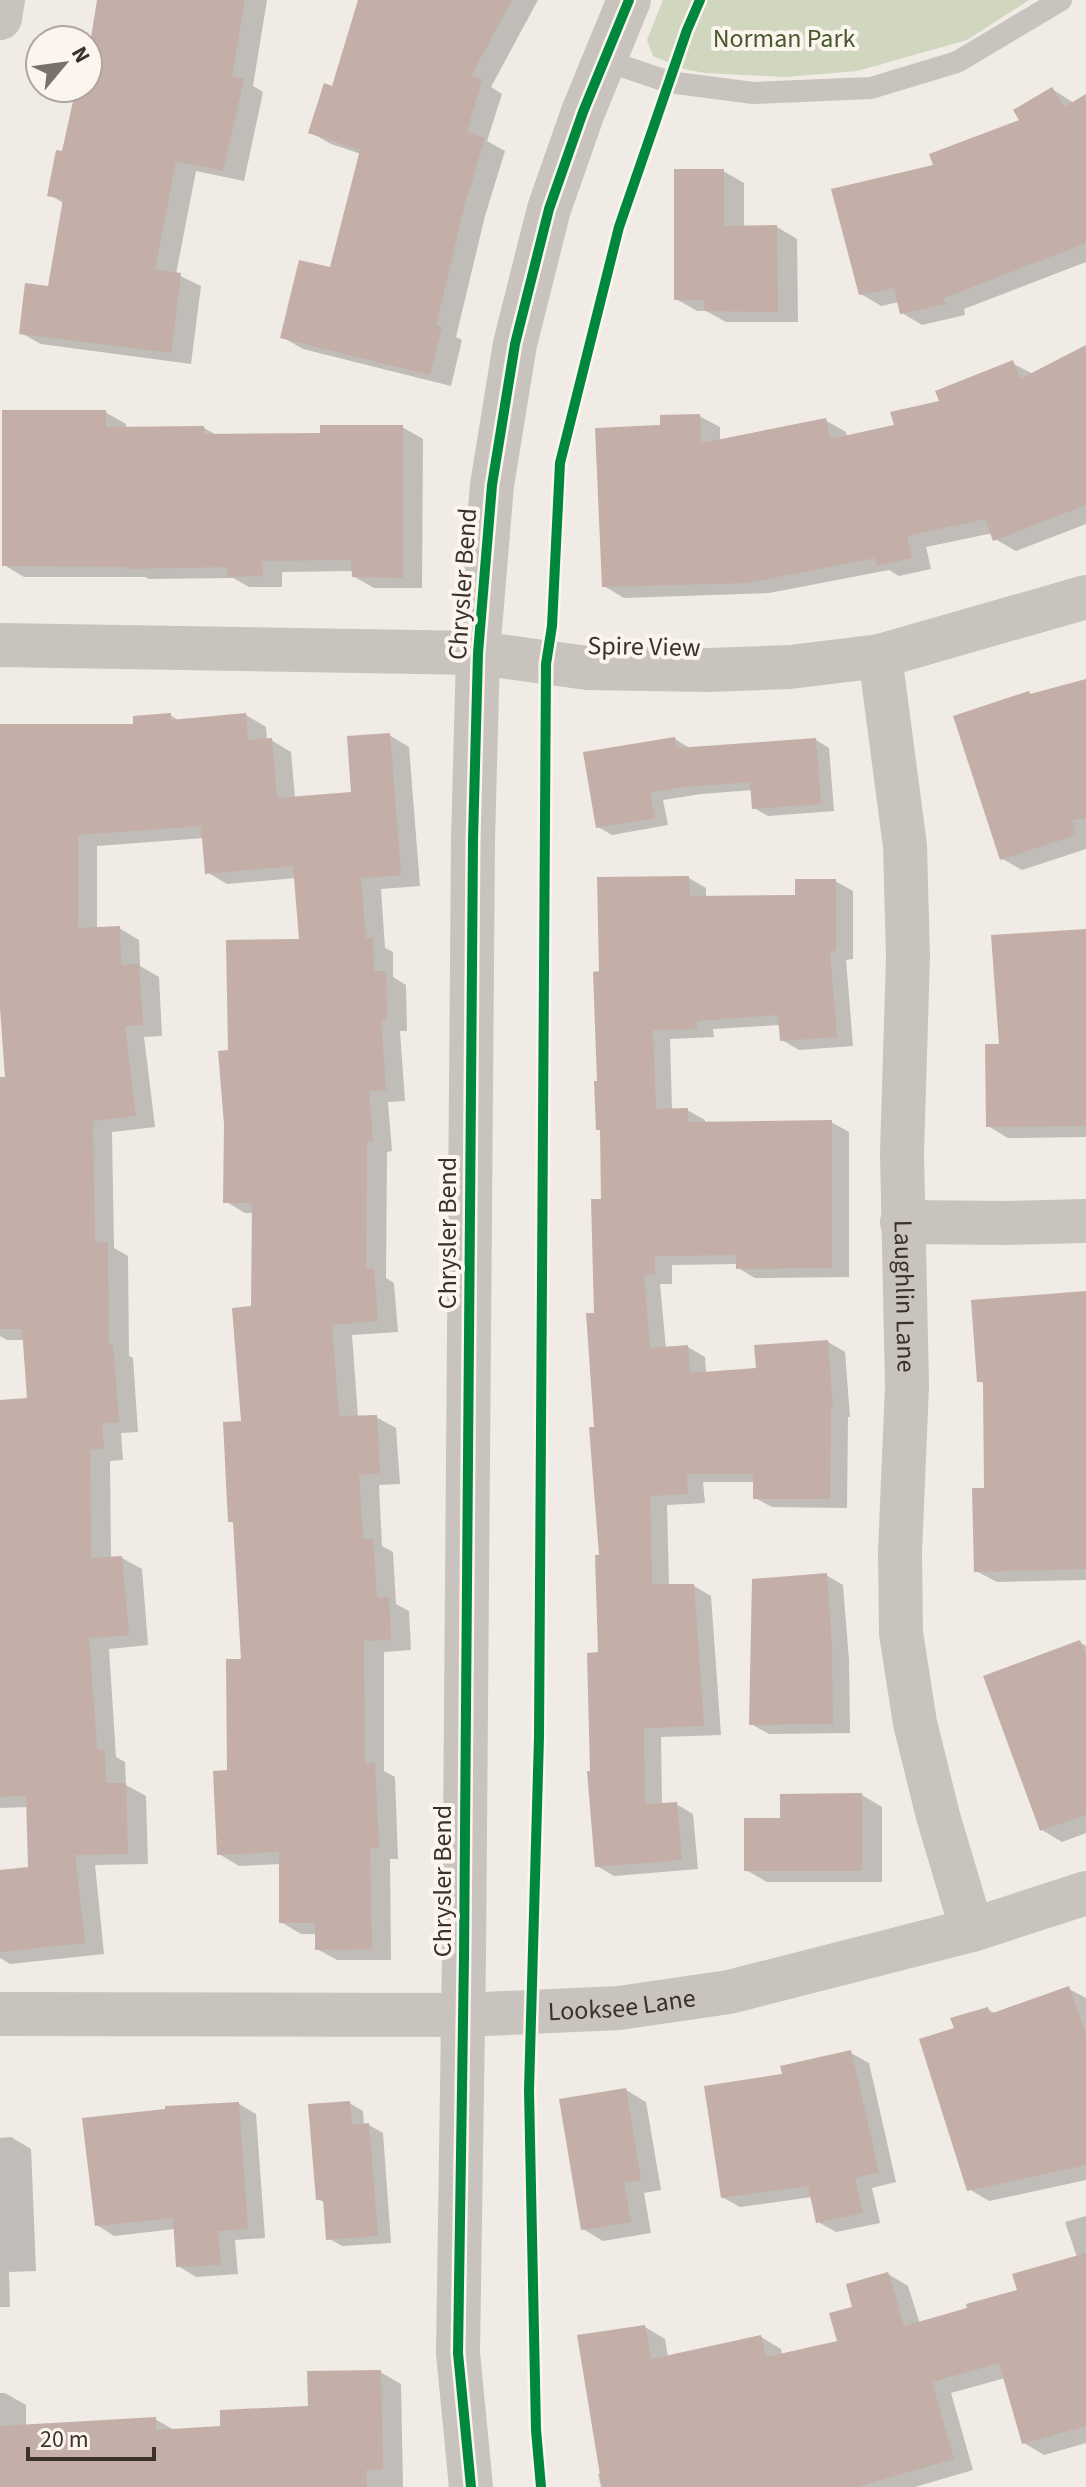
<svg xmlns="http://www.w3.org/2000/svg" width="1086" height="2487" font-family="'Source Sans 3',sans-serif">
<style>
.green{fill:#d1d6bf}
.shadow{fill:#0003}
.building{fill:#c3afa7}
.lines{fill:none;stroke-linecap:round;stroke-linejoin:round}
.lane{stroke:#c9c3be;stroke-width:22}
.street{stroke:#c9c3be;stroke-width:44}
.cycleway-casing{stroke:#fbf5ee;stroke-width:15}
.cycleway{stroke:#00873e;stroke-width:10}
.labels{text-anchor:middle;stroke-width:8;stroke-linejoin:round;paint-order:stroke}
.park-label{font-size:26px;fill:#4a5a2e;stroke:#fbf5ee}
.street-label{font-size:26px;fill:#3b302b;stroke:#fbf5ee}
</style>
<rect width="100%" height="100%" fill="#f0ebe5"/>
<!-- green -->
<path class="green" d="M663,0H1029L967,40L857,71L786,77L705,73L684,69L653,56L647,40Z"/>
<!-- shadow -->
<path class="shadow" d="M99,0H267L253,86L263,92L244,181L196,171L176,274L201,286L191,364L41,344L21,333L49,288L65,204L50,195L64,154L78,88H88V46L91,47Z
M360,0H538L491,87L502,94L487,141L505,151L485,216L456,337L462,340L451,386L303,349L282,337L332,270L361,154L331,144L310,132L333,88Z
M1052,89L1074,103L1086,96V262L964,309L965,315L922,325L902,313L899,302L881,306L861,294L936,167L1022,121Z
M723,171L744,183V227H777L797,239L798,322H726L706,311H697L676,299Z
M1086,348V524L1016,551L995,539L993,533L926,547L931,569L899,576L889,570L769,593L624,598L604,586L662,427L699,416L720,427V441L825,420L846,432L847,438L896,427L1012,363L1033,374Z
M105,412L126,424V429L204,428L218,436L322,435L402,427L423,439L422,588H374L353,576V571L282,572V587H249L233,578L149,579L145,577H24L4,565Z
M1086,681V849L1022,870L1001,858L1029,693L1033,695Z
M170,715L180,721L246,715L266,727L267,740H271L291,752L295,798L354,794L389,735L409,747L420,886L381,889L385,948L393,952V977L406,985L407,1031H400L405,1101L388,1102L392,1151L387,1152L386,1278L394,1283L398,1332L352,1335L358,1417H376L396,1428L400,1484L379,1485L382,1546L393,1552L396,1604L409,1611L411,1650L384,1652V1771L395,1777L398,1859H390L391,1960H337L317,1949V1934H301L281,1922V1864L239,1866L219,1854L243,1661L235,1524L230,1521L243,1423L253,1308L254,1213H245L225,1201L230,1052L301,941L296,878L227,884L207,872L204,838L97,846V929L119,928L139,940L140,966L159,977L162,1036L144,1037L155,1127L112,1132L114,1248L128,1256L129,1356L133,1358L138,1432L121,1433L123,1460L110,1461L111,1559L122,1558L142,1569L148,1645L109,1649L116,1757L125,1762L126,1785L146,1796L148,1864L95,1865L104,1954L10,1964L0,1958V1872L30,1869L29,1807L0,1808V1402L29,1400L25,1340H7L0,1336V1079L7,1078L0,950V726H135Z
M675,739L688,747L689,749L816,740L829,748L834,811L768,816L754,808L753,790L701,794L663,800L668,825L612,835L598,827Z
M689,878L706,888V898L797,897L835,881L853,891V959L846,960L853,1046L799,1050L782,1040L780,1025L713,1029L714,1037L670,1039L672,1110H687L705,1120V1124L831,1122L849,1132V1277L755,1278L738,1268V1264L672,1265V1284H660L666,1349L688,1347L705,1357L706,1374L759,1369L828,1342L845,1352L850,1417H848L847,1508L772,1507L755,1498V1482H703L705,1503L667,1505L669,1586H694L711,1596L721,1735L661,1737L662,1805L676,1804L693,1814L698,1869L614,1876L597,1866L592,1773L600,1654L601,1557L596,1315L603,1201L602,1132L598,1129L601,973Z
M1086,931V1137L1008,1138L988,1126L1001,1046Z
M1086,1293V1580L997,1582L976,1571L986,1490L985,1384L979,1381Z
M826,1575L843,1585L849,1660L850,1733L769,1734L751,1724Z
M1079,1642L1086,1646V1833L1062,1842L1042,1830Z
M862,1795L882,1807V1882H767L746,1870L782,1820Z
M1069,1989L1086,1998V2180L989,2201L969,2189L956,2030L987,2009L996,2014Z
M851,2053L869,2063L896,2182L872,2188L880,2223L836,2232L818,2222L812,2197L740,2207L722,2197L785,2076Z
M626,2090L646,2102L661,2190L644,2193L651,2233L603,2241L583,2229Z
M349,2103L363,2111L364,2126L369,2125L383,2133L391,2243L342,2246L328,2238L325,2203L318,2199Z
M239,2104L256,2114L265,2238L235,2240L238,2274L196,2277L178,2266L175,2229L114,2236L97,2225Z
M11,2137L31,2149L36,2271L9,2272L10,2307H0V2138Z
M1086,2216V2443L1044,2455L1024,2443L1005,2378L951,2393L973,2470L915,2487H601L598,2474L602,2473L645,2327L665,2339L668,2357L761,2337L781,2349L782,2355L840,2342L855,2308L888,2274L908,2286L920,2324L1019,2291L1077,2257L1065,2222Z
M380,2372L401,2384L403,2487H0V2393H5L26,2405V2426L155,2419L176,2431L222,2428L310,2408Z"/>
<!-- building -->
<path class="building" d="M97,0H245L232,76L244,79L223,171L176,161L155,269L181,273L171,353L19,334L25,283L48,286L63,199L47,196L56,150L62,151L76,88H88V56Z
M358,0H512L471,76L482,80L467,132L485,138L465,204L436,325L442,327L430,375L280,338L299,260L330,267L360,150L308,133L324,83L332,86Z
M1052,87L1064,107L1086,94V243L944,298L946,304L900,314L894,288L859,295L831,189L933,165L929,154L1019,120L1013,110Z
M674,169H724V226L777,225L778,312L704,311V300H674Z
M1086,345V505L993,541L985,519L907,536L912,558L877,566L875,558L747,583L602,587L595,428L660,425V415L700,414L701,443L826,418L830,439L894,425L890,412L939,401L935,391L1013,360L1020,379Z
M2,410H106V427L204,426V434L320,433V425H403V578L352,577L351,560L262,561L263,576L227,577V567L126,569V567L2,566Z
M1086,679V818L1072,820L1076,835L1000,860L953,716L1029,691L1030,694Z
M171,713V720L246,713L248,740L272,738L277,798L351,792L347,736L390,733L401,875L361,878L366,938H373L374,971H386L387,1020L381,1021L386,1090L369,1091L373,1141H367L366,1269H374L378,1321L332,1325L339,1416L377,1415L380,1473L359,1475L363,1539H373L377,1598L389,1597L391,1640L364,1641L365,1764L375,1763L379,1848H370L372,1949L315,1950V1923H279V1852L217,1855L213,1771L227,1770L226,1659H241L233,1522H228L223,1422L241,1421L232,1308L251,1306L252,1203H223L224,1124L218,1051L228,1050L226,940L299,939L293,866L205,874L201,826L78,835V928L120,926L121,965L139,964L143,1025L125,1026L136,1116L93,1121L95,1243L108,1242L109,1344H113L119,1422L102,1423L104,1449L90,1450L91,1558L122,1556L129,1635L89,1638L97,1749H105L106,1783H126L128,1854L75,1855L85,1943L0,1952V1870L28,1867L26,1796L0,1797V1400L27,1398L22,1329H0V1077H5L0,1008V724H133V716Z
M675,737L677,748L816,738L821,804L752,809L750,782L686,787L650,792L655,818L596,828L583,752Z
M689,876L690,896L795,895V879H836V951H830L837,1037L780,1041L778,1015L697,1021V1029L653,1030L656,1109L688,1108V1122L832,1120V1268L736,1269V1255L655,1256V1275H644L650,1348L688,1345L690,1373L756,1368L754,1345L828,1340L833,1408H831L830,1499H753V1474H687L688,1494L650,1496L652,1584H694L704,1726L644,1728L645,1804L677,1802L682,1860L595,1867L587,1771H590L587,1653L598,1652L595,1555H599L589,1427H594L586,1313H594L591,1199H601L600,1130H596L594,1081H597L593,972L599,971L597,877Z
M1086,929V1126L986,1127L985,1044H999L991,935Z
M1086,1291V1569L974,1572L972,1488H984L983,1382H977L971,1300Z
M827,1573L832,1649L833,1724L749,1725L752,1579Z
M1080,1640L1086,1657V1815L1040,1831L983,1676Z
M862,1793V1871H744V1818H780V1794Z
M1069,1986L1086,2035V2165L967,2191L919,2039L954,2028L950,2018L988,2007L990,2014Z
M851,2050L879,2172L855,2178L863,2213L816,2223L808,2186L721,2198L704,2086L782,2074L780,2066Z
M626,2088L641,2180L624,2182L631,2222L581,2230L559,2099Z
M350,2101L352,2125L369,2123L378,2236L326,2240L323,2199L316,2200L308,2104Z
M239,2102L248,2229L218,2231L221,2265L176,2267L173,2218L95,2226L82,2118L165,2109V2106Z
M1086,2253V2426L1022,2444L999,2363L932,2382L954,2459L857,2487H602L577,2335L645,2325L651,2359L761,2335L766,2357L837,2341L829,2313L852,2307L846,2284L888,2272L904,2326L967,2308L966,2304L1017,2290L1012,2274Z
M381,2370L383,2469L366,2470L367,2487H0V2426L156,2417V2430L220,2426V2410L308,2406L307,2371Z"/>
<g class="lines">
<!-- lane -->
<path class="lane" d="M604,60L669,82L753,93L871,88L957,62L1061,0"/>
<!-- street -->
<g class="street">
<path d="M0,18L3,0"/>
<path d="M0,645L478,653L587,668L708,670L790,667L880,656L1086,597"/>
<path id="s1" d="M880,656L905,846L908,957L902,1153L907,1386L900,1552L901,1633L915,1723L938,1816L972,1930"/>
<path d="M902,1222L1008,1223L1086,1221"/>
<path id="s2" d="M0,2014L463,2015L619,2008L729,1992L972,1930L1086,1893"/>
<path d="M471,2487L458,2353L464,1956L473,840L478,653L492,485L515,344L549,209L583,112L629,0"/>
</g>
<defs>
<path id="cycleway" d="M471,2487L458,2353L464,1956L473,840L478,653L492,485L515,344L549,209L583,112L629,0
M541,2487L536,2430L529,2090L539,1737L546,664L552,626L560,463L619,227L687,30L700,0"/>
</defs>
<!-- cycleway casing -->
<use href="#cycleway" class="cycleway-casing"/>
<!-- cycleway -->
<use href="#cycleway" class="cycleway"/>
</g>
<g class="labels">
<!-- park labels -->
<g class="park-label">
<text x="784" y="47">Norman Park</text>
</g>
<!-- street labels -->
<g class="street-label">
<text transform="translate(462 584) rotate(-86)" y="9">Chrysler Bend</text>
<text transform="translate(644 646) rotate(1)" y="9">Spire View</text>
<text transform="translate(447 1233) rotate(-90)" y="9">Chrysler Bend</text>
<text dy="9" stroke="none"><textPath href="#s1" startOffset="642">Laughlin Lane</textPath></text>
<text transform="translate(442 1881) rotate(-90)" y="9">Chrysler Bend</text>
<text dy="9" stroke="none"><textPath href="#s2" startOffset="622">Looksee Lane</textPath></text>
</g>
</g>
<!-- north arrow -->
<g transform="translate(64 64) rotate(61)"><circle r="38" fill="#fbf5ee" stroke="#aea6a0" stroke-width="2"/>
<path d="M0-6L14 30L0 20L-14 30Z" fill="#7a716c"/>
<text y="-12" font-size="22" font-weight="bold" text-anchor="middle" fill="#3b302b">N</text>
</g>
<!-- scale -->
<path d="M28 2447v12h126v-12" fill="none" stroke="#3b302b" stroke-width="4"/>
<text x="40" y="2447" font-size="24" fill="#3b302b" stroke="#fbf5ee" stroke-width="6" paint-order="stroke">20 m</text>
</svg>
